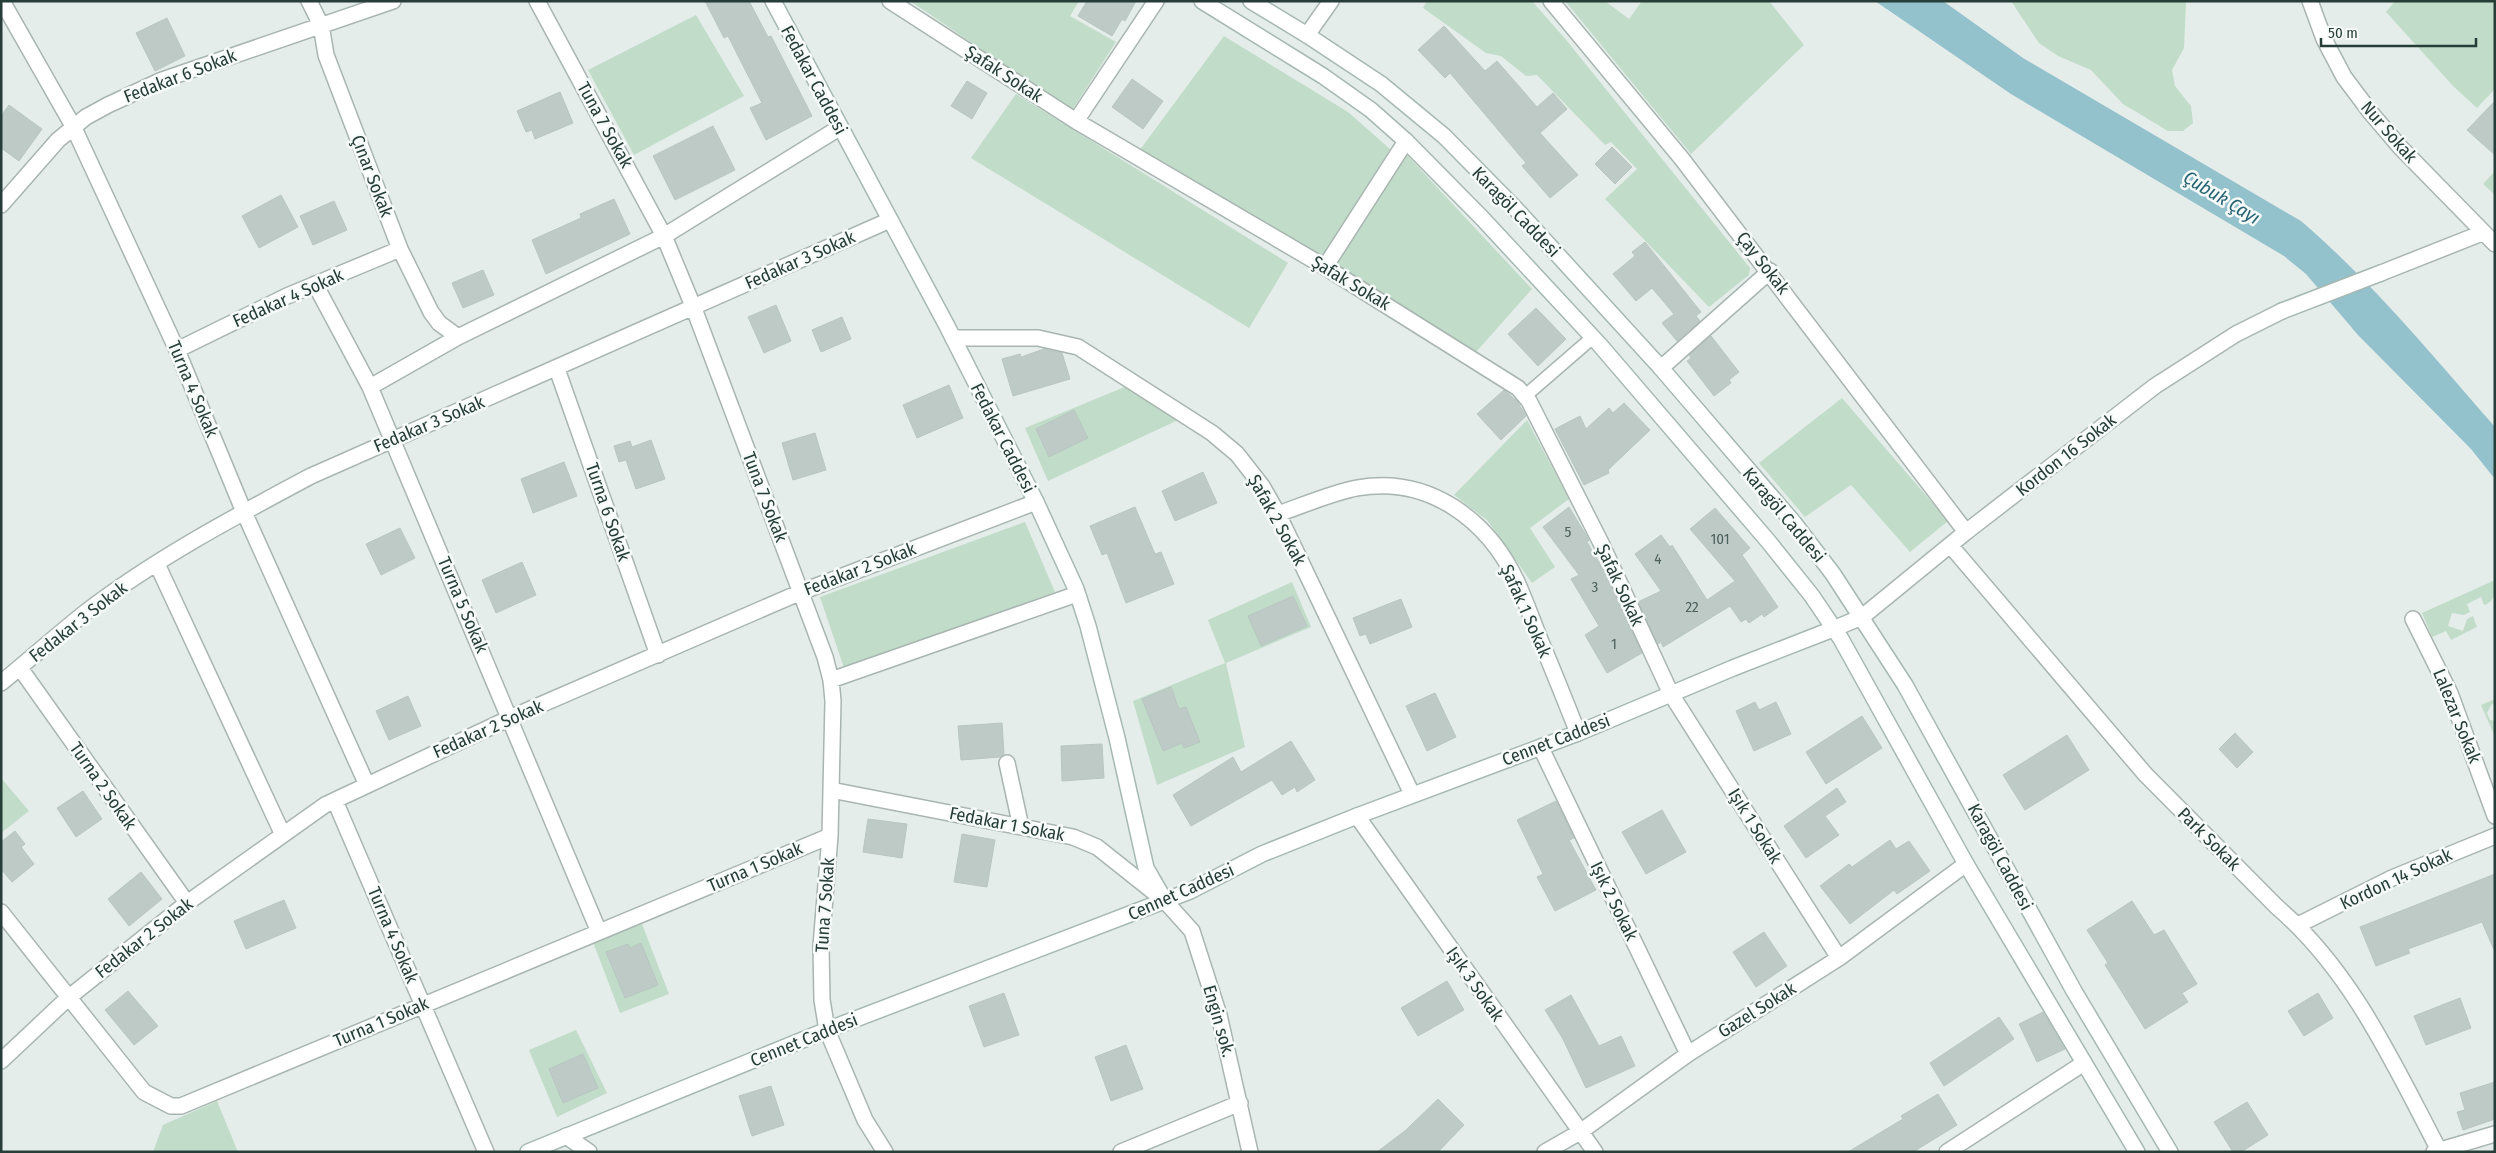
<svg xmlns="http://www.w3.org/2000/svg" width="2496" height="1153" font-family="'Fira Sans Condensed',sans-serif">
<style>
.green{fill:#c1dcc9}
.water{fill:#93c1cc}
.building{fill:#becac6;stroke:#b8c6c1}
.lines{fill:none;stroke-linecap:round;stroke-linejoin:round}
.lane-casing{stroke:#a8b5b1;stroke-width:15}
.street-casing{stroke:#a8b5b1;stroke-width:18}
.secondary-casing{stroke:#a5b8b2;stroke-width:18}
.lane{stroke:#fff;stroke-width:12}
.street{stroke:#fff;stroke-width:15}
.secondary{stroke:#fff;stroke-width:15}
.labels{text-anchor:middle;stroke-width:5;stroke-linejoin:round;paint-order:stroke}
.number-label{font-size:15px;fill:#4c605c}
.street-label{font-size:18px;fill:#263d38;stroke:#f6faf8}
.water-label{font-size:19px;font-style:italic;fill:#266473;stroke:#f6faf8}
</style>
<rect width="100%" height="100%" fill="#e5edea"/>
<!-- green -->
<path class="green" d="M910,1H1079L1070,16L1116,42L1072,110Z
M1427,1H1532L1567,41L1750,268L1749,275L1709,307L1605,199L1637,169L1611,142L1605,145L1537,75L1526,76L1501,56L1486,53L1423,8Z
M1565,1H1605L1629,19L1642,1H1769L1804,45L1691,154Z
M2011,1H2186L2184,48L2172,70L2175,86L2191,106L2193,123L2183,131H2168L2123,104L2091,70L2058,56L2039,43Z
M2395,1H2495V89L2477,108L2454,87L2386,12Z
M696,15L744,96L634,155L588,70Z
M1224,36L1348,112L1390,149L1323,259L1139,151Z
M1016,94L1288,263L1249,328L971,158Z
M1406,154L1532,289L1476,352L1337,264Z
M2495,171V195L2483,184Z
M1127,386L1178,420L1048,481L1025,428Z
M1842,398L1948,521L1910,552L1851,485L1805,517L1759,463Z
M1527,420L1569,499L1530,528L1555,567L1532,583L1487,520L1454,495Z
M1025,522L1055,592L844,668L820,597Z
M2495,580C2495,591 2496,601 2484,605L2481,597L2467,604L2470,612L2464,615L2452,613L2448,626L2463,631L2467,619L2473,616L2477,627L2451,640L2446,631L2432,637L2422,613Z
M1292,582L1311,627L1226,663L1245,747L1157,785L1133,701L1225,663L1208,620Z
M2495,699V705L2492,704L2487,713L2490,720L2495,721V737L2481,705Z
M1,778L29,811L1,833Z
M642,924L669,994L620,1013L593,942Z
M576,1030L607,1093L557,1117L529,1050Z
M217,1101L238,1152H153L163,1125Z"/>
<!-- water -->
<path class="water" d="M1875,1H1943L2023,58L2301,221C2373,283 2433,356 2495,427V479L2471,449L2358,335L2306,274L2284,256L2011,94Z"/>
<!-- building -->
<path class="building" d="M705,1H749L768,37L771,36L812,116L766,140L750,108L762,103L728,36L724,38Z
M1087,1H1136L1125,21L1122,19L1112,36L1078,16Z
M167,18L185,56L155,71L136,33Z
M1444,26L1485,71L1497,61L1537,107L1553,93L1567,109L1540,133L1578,175L1550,198L1522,166L1526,163L1450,73L1445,78L1418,50Z
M1132,79L1163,101L1143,129L1112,107Z
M967,81L987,93L972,119L951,106Z
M560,92L573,123L535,139L532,130L526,132L517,111Z
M2495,101V155L2467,130Z
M9,105L42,129L19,161L1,148V116Z
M713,126L735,170L675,200L653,156Z
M1612,147L1632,167L1615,184L1595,164Z
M281,195L298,227L259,248L242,216Z
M614,199L630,234L546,274L532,240L581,218L580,214Z
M334,201L347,230L313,245L300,216Z
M1645,242L1701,312L1696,316L1700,321L1677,341L1662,323L1674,314L1652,288L1636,301L1613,274L1635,256L1632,252Z
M483,270L494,295L463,308L452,283Z
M776,305L791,341L764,353L748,317Z
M1536,308L1566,339L1538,366L1508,334Z
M842,317L851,339L821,352L812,330Z
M1711,336L1739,372L1729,380L1731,383L1714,396L1687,361L1691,358L1689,355Z
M1044,349L1062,353L1070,379L1013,396L1002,359L1020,354L1021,357Z
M949,385L963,418L917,438L903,405Z
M1504,390L1517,401L1526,416L1501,440L1477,414Z
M1624,403L1650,430L1608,470L1609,473L1584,485L1555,429L1580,416L1586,429L1609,408L1613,413Z
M1074,410L1088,438L1049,457L1036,429Z
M815,433L826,470L793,480L782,443Z
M651,440L665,479L636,489L626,460L619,462L614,446L630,441L632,447Z
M564,462L577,496L533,513L521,479Z
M1203,472L1217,503L1175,521L1162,491Z
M1135,507L1155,554L1161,552L1174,584L1126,603L1107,553L1102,555L1090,526Z
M1569,507L1589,540L1587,542L1600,564L1642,653L1607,673L1585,635L1599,626L1571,579L1579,575L1543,527Z
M1715,508L1750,548L1742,555L1778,607L1764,617L1762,614L1749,623L1746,619L1741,622L1730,606L1663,647L1661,642L1658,644L1638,602L1661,591L1635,554L1661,535L1670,547L1672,545L1707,600L1735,581L1690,529Z
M400,528L415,558L381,575L366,544Z
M522,562L536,595L496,613L482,580Z
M1293,596L1307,626L1261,646L1248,616Z
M1401,599L1412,627L1370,644L1366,634L1360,636L1353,618Z
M1171,687L1179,709L1186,707L1200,742L1184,748L1182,743L1163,751L1142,699Z
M1435,693L1456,737L1427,751L1406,706Z
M408,696L421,726L389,740L376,711Z
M1755,702L1759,710L1776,702L1791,734L1754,751L1736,711Z
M1862,716L1882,748L1826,784L1806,752Z
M1002,723L1004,754L1000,757L961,760L958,726Z
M2235,733L2253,752L2237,768L2219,749Z
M2067,735L2089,770L2025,810L2003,775Z
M1291,741L1315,780L1297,792L1295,787L1282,795L1272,780L1191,826L1173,795L1233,757L1241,772Z
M1102,744L1104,778L1062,781L1061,746Z
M1837,788L1846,802L1825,816L1839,835L1806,858L1784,826Z
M83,791L102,819L76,837L57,808Z
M1556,801L1574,838L1569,840L1596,890L1555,911L1537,877L1543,874L1517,820Z
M1662,810L1686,852L1646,874L1622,832Z
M868,819L907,824L902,858L863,852Z
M15,831L25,844L21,847L34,864L12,882L1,869V842Z
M962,834L995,840L987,887L954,882Z
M1890,840L1896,849L1909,841L1930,871L1897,894L1894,890L1850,924L1820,886L1849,864L1852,867Z
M141,872L162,899L129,926L108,899Z
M2495,874V952L2482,922L2408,949L2410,953L2376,966L2360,927Z
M284,900L296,928L246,949L234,921Z
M2132,901L2154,935L2164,930L2197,984L2182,993L2188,1002L2145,1029L2105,965L2108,963L2087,930Z
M1764,932L1787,966L1756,987L1733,952Z
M641,943L658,985L625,998L606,952L628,944L630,948Z
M1447,981L1464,1010L1418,1036L1401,1008Z
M128,991L158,1026L134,1045L105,1010Z
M1004,993L1019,1035L984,1047L969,1006Z
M2318,993L2333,1018L2304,1036L2288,1011Z
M1571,995L1599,1046L1621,1036L1635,1066L1586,1088L1563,1039L1545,1010Z
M2460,998L2471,1028L2426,1045L2414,1016Z
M2043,1012L2065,1049L2037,1062L2019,1024Z
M1999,1017L2014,1039L1944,1086L1930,1063Z
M1126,1045L1143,1089L1111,1101L1095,1057Z
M583,1054L598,1088L563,1103L549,1069Z
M2495,1082V1119L2463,1130L2457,1112L2465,1110L2460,1093Z
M771,1086L784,1125L752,1136L739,1096Z
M1938,1094L1957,1125L1913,1152H1848L1903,1119L1901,1116Z
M1438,1099L1464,1125L1438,1152H1377L1406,1130Z
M2247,1102L2268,1135L2241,1152H2233L2214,1122Z"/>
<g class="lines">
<defs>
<path id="lane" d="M1525,396L1592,338"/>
<path id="street" d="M2,1L73,126L177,350L244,512L367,785
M309,1L321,25L326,55L400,249L431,312L439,323L458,337
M537,1L664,236L693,306L825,657L831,680L833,701L830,836L821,946L822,1000L827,1030L865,1120L885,1152
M890,1L1076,121L1325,267L1518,388L1529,401L1601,543L1671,694L1839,958
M1551,1L1682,159L1966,532
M2310,1L2324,39L2344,77L2371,113L2400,147L2495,244
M1307,35L1331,1
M1076,121L1156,1
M1,205L58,140L86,117L108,105L162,80L393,1
M1325,267L1406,141
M2381,273L2482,233
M315,284L370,387L599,932
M953,338H1038L1078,347L1212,433L1237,454L1262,486L1278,514L1412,794
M177,350L287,296L400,249
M1661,368L1770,271
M557,369L658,655
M370,387L458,337L664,236L839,128
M1278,514C1304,505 1331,493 1357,488C1429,475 1488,520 1517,582C1526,602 1533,622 1541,642C1554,672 1566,703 1578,733
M1950,545L2145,774L2277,907C2353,972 2394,1065 2440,1152
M157,564L283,835
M2413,619L2450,693L2495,816
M1833,629L1862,617L1966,532L2155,386L2236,334L2282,311
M20,668L187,903
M831,680L1077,594
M1,683C29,660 57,635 86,612C155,559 234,517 311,476L890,220
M1541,748L1688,1054
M1007,763L1021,827
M831,790L1073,837L1097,847L1165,901L1192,931L1219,1015L1250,1152
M335,801L486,1152
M1357,816L1595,1152
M1,912L144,1092L171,1106H181L830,836
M2298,925L2392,878L2495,836
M1,1061L68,998L187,903L325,805L510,718L801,592L1036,502
M566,1136L589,1152
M1121,1152L1240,1103
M1545,1152L1580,1132L1688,1054L1839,958L1966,864
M1947,1152L2084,1063
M2434,1152L2495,1134"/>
<path id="secondary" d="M773,1L947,326L1036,502L1076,589L1088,626L1117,738L1146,868L1165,901
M1202,1L1323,76L1371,110L1406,141L1482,218L1599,344L1768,541L1812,596L1841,639L1966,864L2137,1152
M1251,1L1307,35L1381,84L1444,136L1514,207L1661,368L1794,523L1833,574L1905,685L2074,991L2170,1152
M2282,311L2381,273
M528,1152L827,1030L1190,891L1262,854L1357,816L1578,733L1733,668L1833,629"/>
</defs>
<!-- lane casing -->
<use href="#lane" class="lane-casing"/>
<!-- street casing -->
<use href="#street" class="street-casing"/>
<!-- secondary casing -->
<use href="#secondary" class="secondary-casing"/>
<!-- lane -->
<use href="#lane" class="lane"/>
<!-- street -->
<use href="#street" class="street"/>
<!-- secondary -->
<use href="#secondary" class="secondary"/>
</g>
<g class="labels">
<!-- number labels -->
<g class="number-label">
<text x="1568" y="537">5</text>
<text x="1720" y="544">101</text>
<text x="1658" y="564">4</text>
<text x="1595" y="592">3</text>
<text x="1692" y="612">22</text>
<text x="1614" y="649">1</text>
</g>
<!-- street labels -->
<g class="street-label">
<text transform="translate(1004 74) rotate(33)" y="6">Şafak Sokak</text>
<text transform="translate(180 76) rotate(-21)" y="6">Fedakar 6 Sokak</text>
<text transform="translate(814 80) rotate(62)" y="6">Fedakar Caddesi</text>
<text transform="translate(605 125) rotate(61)" y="6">Tuna 7 Sokak</text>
<text transform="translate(2389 132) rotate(49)" y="6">Nur Sokak</text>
<text transform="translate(372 176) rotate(69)" y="6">Çınar Sokak</text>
<text transform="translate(1516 212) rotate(46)" y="6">Karagöl Caddesi</text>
<text transform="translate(800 260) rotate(-24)" y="6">Fedakar 3 Sokak</text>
<text transform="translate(1763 263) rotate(52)" y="6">Çay Sokak</text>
<text transform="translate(1351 283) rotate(31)" y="6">Şafak Sokak</text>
<text transform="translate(288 298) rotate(-24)" y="6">Fedakar 4 Sokak</text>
<text transform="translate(193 389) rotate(67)" y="6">Turna 4 Sokak</text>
<text transform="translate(429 424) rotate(-23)" y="6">Fedakar 3 Sokak</text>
<text transform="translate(1003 438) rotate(63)" y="6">Fedakar Caddesi</text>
<text transform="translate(2066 455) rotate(-38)" y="6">Kordon 16 Sokak</text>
<text transform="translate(765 497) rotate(69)" y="6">Tuna 7 Sokak</text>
<text transform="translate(608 512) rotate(71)" y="6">Turna 6 Sokak</text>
<text transform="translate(1784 515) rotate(50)" y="6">Karagöl Caddesi</text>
<text transform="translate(1277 520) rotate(61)" y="6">Şafak 2 Sokak</text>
<text transform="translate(860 569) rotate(-21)" y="6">Fedakar 2 Sokak</text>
<text transform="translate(1620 585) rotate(65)" y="6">Şafak Sokak</text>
<text transform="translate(463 605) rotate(67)" y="6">Turna 5 Sokak</text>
<text transform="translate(1526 611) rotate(66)" y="6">Şafak 1 Sokak</text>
<text transform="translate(78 622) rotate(-38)" y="6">Fedakar 3 Sokak</text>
<text transform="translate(2457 716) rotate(68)" y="6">Lalezar Sokak</text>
<text transform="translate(488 729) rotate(-24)" y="6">Fedakar 2 Sokak</text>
<text transform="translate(1556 740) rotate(-21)" y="6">Cennet Caddesi</text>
<text transform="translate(103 786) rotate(55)" y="6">Turna 2 Sokak</text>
<text transform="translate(1007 824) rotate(11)" y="6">Fedakar 1 Sokak</text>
<text transform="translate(1755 826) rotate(58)" y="6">Işık 1 Sokak</text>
<text transform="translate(2209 839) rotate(45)" y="6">Park Sokak</text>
<text transform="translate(2000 857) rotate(62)" y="6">Karagöl Caddesi</text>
<text transform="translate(755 867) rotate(-23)" y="6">Turna 1 Sokak</text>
<text transform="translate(2396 879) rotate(-25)" y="6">Kordon 14 Sokak</text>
<text transform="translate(1181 892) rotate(-24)" y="6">Cennet Caddesi</text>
<text transform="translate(1614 901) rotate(64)" y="6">Işık 2 Sokak</text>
<text transform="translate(825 905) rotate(-86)" y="6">Tuna 7 Sokak</text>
<text transform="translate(393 935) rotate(67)" y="6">Turna 4 Sokak</text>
<text transform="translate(144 938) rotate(-38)" y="6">Fedakar 2 Sokak</text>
<text transform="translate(1475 984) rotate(55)" y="6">Işık 3 Sokak</text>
<text transform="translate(1757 1010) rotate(-32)" y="6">Gazel Sokak</text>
<text transform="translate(1219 1021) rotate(74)" y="6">Engin sok.</text>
<text transform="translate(381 1022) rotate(-23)" y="6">Turna 1 Sokak</text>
<text transform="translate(804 1040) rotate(-22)" y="6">Cennet Caddesi</text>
</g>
<!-- water labels -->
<g class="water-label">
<text transform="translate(2222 197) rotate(31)" y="7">Çubuk Çayı</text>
</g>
</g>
<!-- border -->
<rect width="2496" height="1153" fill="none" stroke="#263d38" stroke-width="5"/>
<!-- scale -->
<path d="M2321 38v8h155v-8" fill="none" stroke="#263d38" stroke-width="2.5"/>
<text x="2328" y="38" font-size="15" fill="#263d38" stroke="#f6faf8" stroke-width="4" paint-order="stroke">50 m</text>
</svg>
